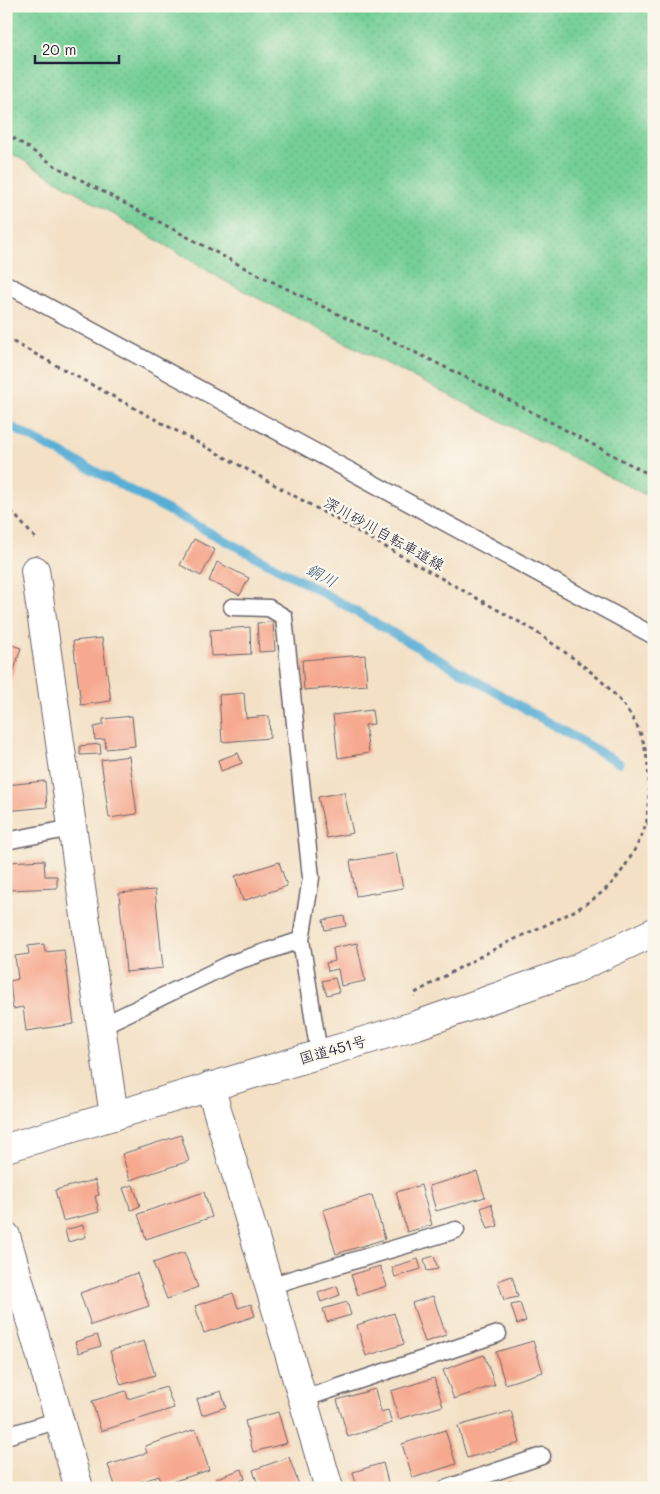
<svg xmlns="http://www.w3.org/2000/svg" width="660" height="1494" font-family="Mali,'Klee One',sans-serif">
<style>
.grass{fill:url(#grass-dots);stroke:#4c7868}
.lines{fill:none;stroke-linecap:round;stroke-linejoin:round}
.stream{stroke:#59aed5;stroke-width:9}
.building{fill:#f6a98f}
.service-casing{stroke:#6b646b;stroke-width:19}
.minor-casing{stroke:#6b646b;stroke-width:30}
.trunk-casing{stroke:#6b646b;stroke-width:30}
.path{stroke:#6b646b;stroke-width:3;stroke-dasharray:4 4;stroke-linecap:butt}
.service{stroke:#fff;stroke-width:16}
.minor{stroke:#fff;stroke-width:28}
.trunk{stroke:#fff;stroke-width:28}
.labels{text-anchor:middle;stroke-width:4.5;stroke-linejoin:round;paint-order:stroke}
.street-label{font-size:15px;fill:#22223b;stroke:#fbf7ec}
.water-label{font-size:16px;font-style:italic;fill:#385a79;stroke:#fbf7ec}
</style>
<defs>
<pattern id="grass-dots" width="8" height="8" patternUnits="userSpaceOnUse" patternTransform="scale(1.25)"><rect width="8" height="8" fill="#75cf96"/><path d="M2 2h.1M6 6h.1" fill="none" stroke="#65b182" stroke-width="1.8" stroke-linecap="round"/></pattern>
</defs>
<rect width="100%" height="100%" fill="#fbf7ec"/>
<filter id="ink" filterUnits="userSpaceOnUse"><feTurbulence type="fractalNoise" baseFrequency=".02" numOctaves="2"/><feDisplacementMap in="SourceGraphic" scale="10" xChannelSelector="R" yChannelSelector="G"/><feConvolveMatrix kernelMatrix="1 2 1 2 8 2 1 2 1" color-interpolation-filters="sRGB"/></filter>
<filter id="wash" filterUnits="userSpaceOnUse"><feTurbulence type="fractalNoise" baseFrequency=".0096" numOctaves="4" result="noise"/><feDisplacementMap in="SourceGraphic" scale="20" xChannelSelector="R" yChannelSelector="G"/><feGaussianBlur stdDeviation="1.12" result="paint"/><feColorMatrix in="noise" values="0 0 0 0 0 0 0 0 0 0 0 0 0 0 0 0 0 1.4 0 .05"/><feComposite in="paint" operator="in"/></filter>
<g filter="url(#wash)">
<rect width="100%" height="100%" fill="#f3e0c5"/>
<!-- grass -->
<path class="grass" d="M6,6H654V499L230,284L6,150Z"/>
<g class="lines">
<!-- stream -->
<path class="stream" d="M6,424L320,591L619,763"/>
</g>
<g id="blocks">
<!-- building -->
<path class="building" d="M194,539L215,550L201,576L180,565Z
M217,562L249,578L240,595L209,581Z
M273,622L275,651L259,652L257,623Z
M250,627L251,654L211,656L210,630Z
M102,638L111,701L81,705L73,641Z
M6,643L21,648L7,692H6Z
M365,655L367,685L304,690L302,660Z
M244,693L246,718L269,716L270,738L222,742L219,695Z
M372,710L374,724L365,725L369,753L338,758L333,715Z
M132,716L135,746L106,749L105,739L95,740L94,727L103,725V719Z
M100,744L101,754L80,755V746Z
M238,753L242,763L221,771L218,760Z
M129,756L137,814L109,818L101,760Z
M45,781L47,807L6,811V785Z
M344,792L353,833L327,838L318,797Z
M396,853L403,888L356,896L350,861Z
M44,860L45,876H57V888L10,890L9,862Z
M279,862L287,886L243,901L235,876Z
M155,890L163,968L126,972L119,893Z
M344,916L346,926L325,930L323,920Z
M357,943L365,981L341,986L338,969L328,971L326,963L335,961L333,948Z
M44,944L45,952L64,950L74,1024L26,1031L23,1007L13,1009L10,981L18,979L15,956L29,954L28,946Z
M335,978L339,992L327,995L322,981Z
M181,1135L189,1161L130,1180L122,1154Z
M477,1172L485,1197L436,1211L429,1186Z
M95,1180L99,1195L95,1196L99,1212L63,1221L55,1190Z
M133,1185L140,1206L131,1210L123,1188Z
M421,1185L432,1225L407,1232L396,1192Z
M204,1192L212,1217L146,1239L138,1214Z
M372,1195L385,1239L336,1254L323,1210Z
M491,1204L498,1226L488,1229L481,1208Z
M83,1225L86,1237L68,1242L65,1230Z
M184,1252L198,1287L167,1299L153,1263Z
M434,1256L438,1269L427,1271L424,1259Z
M418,1259L421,1269L395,1277L392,1267Z
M380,1266L387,1286L358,1295L351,1275Z
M137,1273L149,1306L91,1325L80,1293Z
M512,1276L518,1297L504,1300L498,1281Z
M337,1286L340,1295L321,1302L318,1293Z
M233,1293L238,1308L251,1304L255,1316L204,1333L195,1306Z
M433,1296L446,1335L425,1342L412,1303Z
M347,1302L351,1315L327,1322L323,1309Z
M520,1303L526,1321L517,1324L511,1305Z
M394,1313L404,1344L366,1356L357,1325Z
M97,1335L101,1346L79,1353L75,1342Z
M144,1341L155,1375L121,1385L110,1351Z
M533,1341L543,1372L505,1384L496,1352Z
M484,1355L495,1385L454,1399L443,1370Z
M434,1378L443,1406L399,1419L391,1391Z
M166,1387L174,1408L101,1431L92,1401L126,1391L128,1399Z
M375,1389L381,1412L388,1410L392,1423L348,1437L337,1400Z
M221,1391L226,1407L202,1415L197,1399Z
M511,1411L520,1443L467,1458L458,1426Z
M278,1412L287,1443L253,1452L245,1421Z
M196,1429L209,1470L162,1485L159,1476L121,1488H116L108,1465L147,1453L145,1446Z
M445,1430L456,1464L413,1478L402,1444Z
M289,1457L300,1488H259L253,1470Z
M383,1463L389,1486L383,1488H357L353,1472Z
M242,1469L245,1479L221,1488L217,1478Z
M511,1481L513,1488H504L503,1483Z"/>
</g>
</g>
<g filter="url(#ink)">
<use href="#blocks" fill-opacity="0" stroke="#6b646b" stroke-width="1"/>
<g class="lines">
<defs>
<path id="service" d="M6,284L654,636
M232,607L269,608L284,617L311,878L301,940L319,1054
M6,841L72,828
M101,1026L232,963L301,940
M269,1286L456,1230
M303,1399L498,1334
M6,1436L59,1420
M447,1488L542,1456"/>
<path id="minor" d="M35,570L114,1116
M210,1086L329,1488
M6,1236L79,1488"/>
<path id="trunk" d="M6,1148L417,1025L571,971L654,932"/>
</defs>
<!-- service casing -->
<use href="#service" class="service-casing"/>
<!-- minor casing -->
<use href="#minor" class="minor-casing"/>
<!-- trunk casing -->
<use href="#trunk" class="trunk-casing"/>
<!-- path -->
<path class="path" d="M6,133L57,167L247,269L481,385L654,477
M6,338L250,471L530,628C570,656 617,684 639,730C649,753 650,781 648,805C647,811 648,818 646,824C640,843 622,875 607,888C577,915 537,927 501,946C472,960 444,977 415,993V997
M6,505L35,538V542
M647,823L654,826"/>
<!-- service -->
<use href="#service" class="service"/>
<!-- minor -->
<use href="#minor" class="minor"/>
<!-- trunk -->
<use href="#trunk" class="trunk"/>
</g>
</g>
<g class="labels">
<!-- street labels -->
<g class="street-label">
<text transform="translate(384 534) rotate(29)" y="5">深川砂川自転車道線</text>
<text transform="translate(333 1050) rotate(-16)" y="5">国道451号</text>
</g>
<!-- water labels -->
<g class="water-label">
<text transform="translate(322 575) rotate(29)" y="6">銅川</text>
</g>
</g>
<!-- margin -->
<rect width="660" height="1494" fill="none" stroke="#fbf7ec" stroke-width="25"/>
<!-- scale -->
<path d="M35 55v8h84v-8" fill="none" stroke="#22223b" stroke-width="2.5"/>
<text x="42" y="55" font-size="15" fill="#22223b" stroke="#fbf7ec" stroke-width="4" paint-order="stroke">20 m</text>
</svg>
